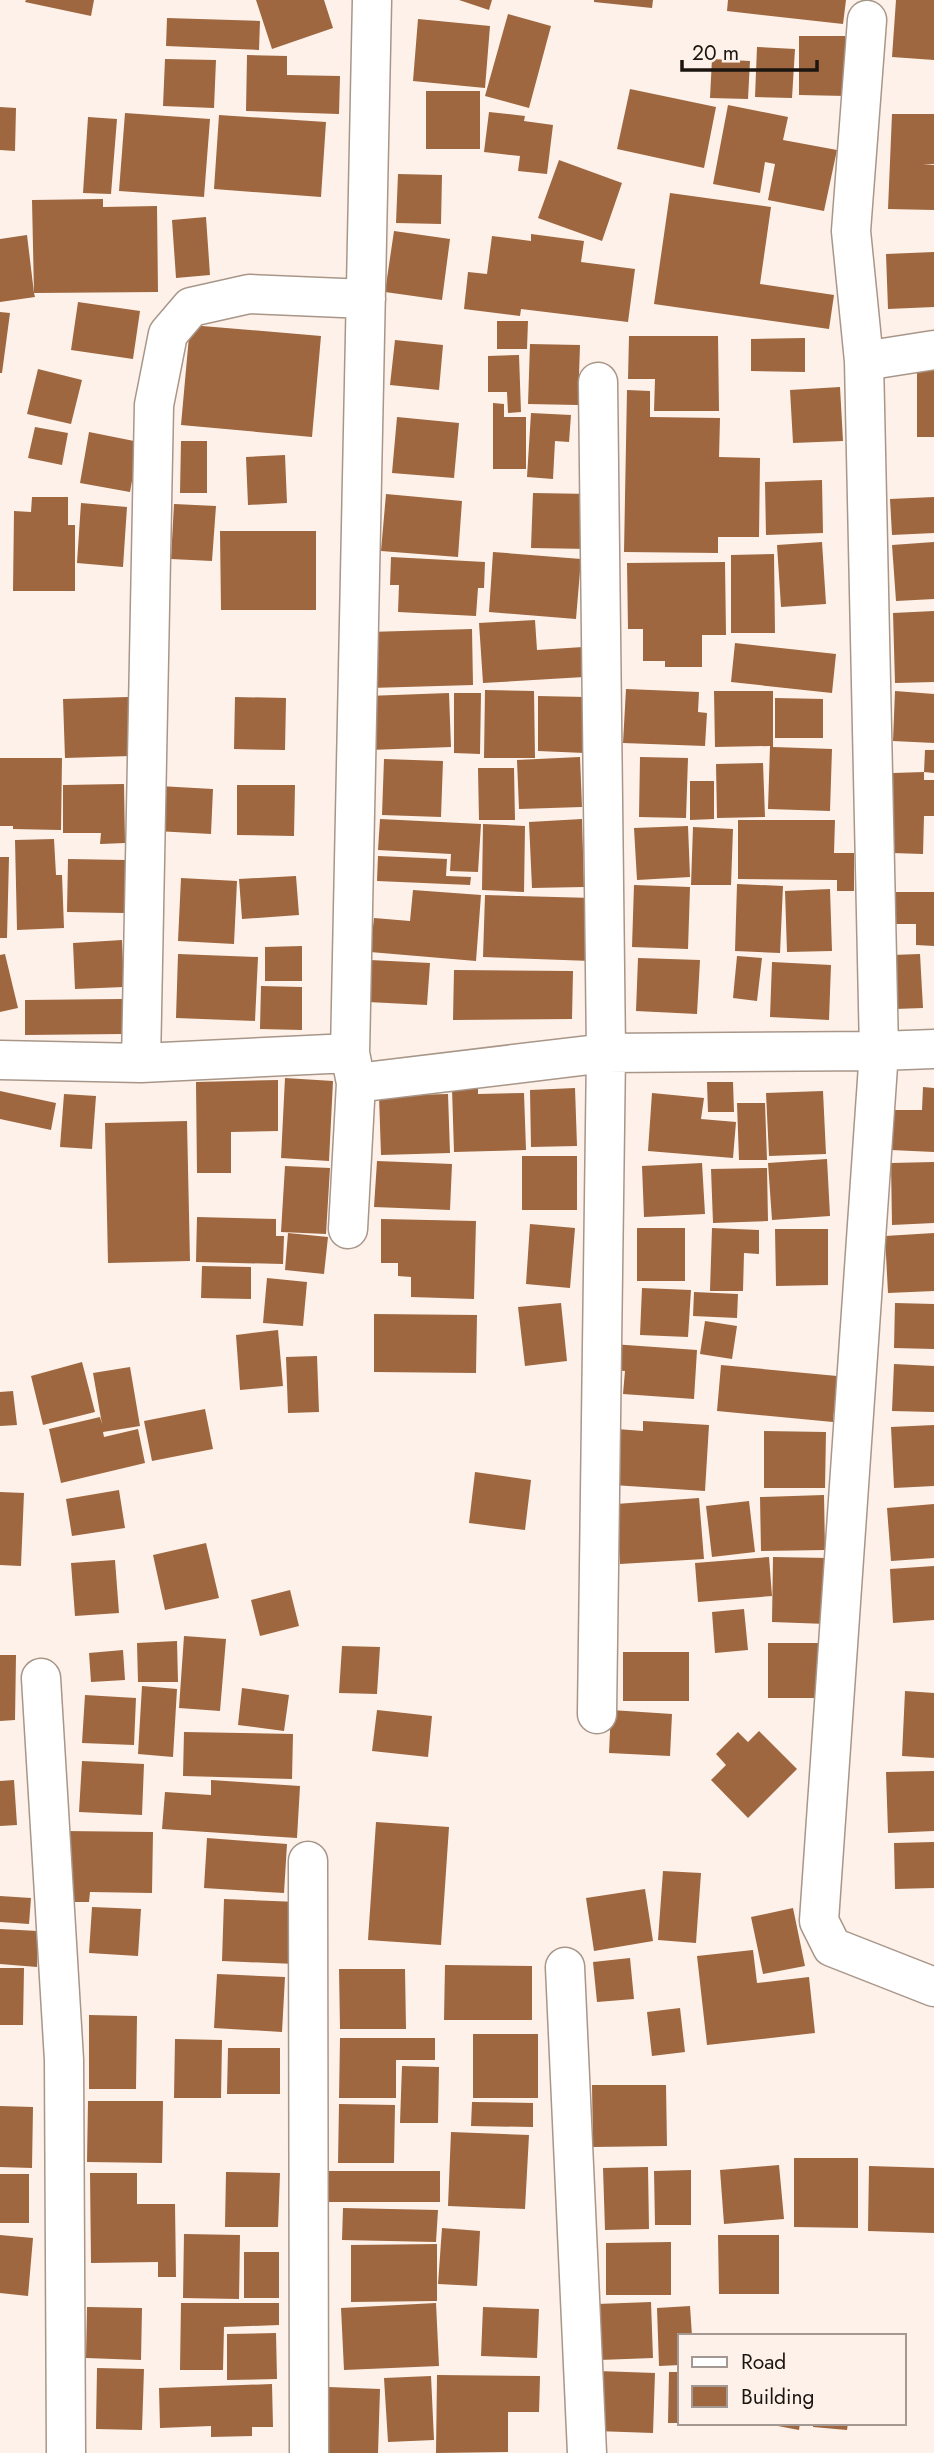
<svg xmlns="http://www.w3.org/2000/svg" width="934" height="2453" font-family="Jost,sans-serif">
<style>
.building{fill:#9e673f}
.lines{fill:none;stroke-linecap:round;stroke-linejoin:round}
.minor-casing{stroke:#a89689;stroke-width:41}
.minor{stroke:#fff;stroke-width:38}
</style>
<rect width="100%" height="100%" fill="#fdf1e9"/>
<!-- building -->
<path class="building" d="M26,0H94L91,16L25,2Z
M256,0H324L333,28L272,49Z
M459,0H492L489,10Z
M594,0H653L652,8L594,2Z
M728,0H846L843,24L727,11Z
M896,0H934V60L892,57Z
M508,14L551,26L529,108L485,96Z
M167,18L260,21L259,50L166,46Z
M418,19L490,26L485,88L413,81Z
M799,36H845V96L799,95Z
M757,47L795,49L792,98L755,97Z
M247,55L287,56V75L340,76L339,114L246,111Z
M165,59L216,60L214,108L163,106Z
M712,59L750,61L748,99L710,98Z
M630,89L716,107L704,168L617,149Z
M426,91H480V149H426Z
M728,105L788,117L783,140L837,150L824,211L768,200L775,164L765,162L760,193L713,184Z
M0,107L16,108L15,151L0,150Z
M489,112L525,116L524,121L553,125L547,174L518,171L520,156L484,152Z
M125,113L210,119L204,197L119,191Z
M892,114H934V164H923L934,165V210L888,209Z
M219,115L326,122L321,197L214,189Z
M88,117L117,119L111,194L83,193Z
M559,160L622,183L602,241L538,218Z
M398,174L442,175L441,224L396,223Z
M670,193L771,207L760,284L834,295L829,329L654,304Z
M103,199V207L157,206L158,292L34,293L35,297L0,302V239L27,235L34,293L32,200Z
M206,217L210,275L176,278L172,220Z
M394,231L450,239L442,300L385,292Z
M531,234L584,241L581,262L635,269L628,322L521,309L520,316L464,309L468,272L487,274L492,236L531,241Z
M934,252V307L888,309L886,254Z
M78,302L140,311L133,359L71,350Z
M0,312L10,313L2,373H0Z
M497,321H528L527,349H497Z
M190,325L321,336L312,437L181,425Z
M629,336H718L719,411H654L655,379H628Z
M805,338V372L751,371V339Z
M395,340L443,345L439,390L390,385Z
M530,344L580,345L578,405L528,404Z
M519,355L521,412L508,413L507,392H488V356Z
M917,368H934V437H917Z
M38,369L82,380L71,424L27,414Z
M840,387L843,441L793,443L790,390Z
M627,390L650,391V417L720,418L719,457L760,458L759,537H718V553L624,552Z
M493,403L504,404V417H526V469H493Z
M531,413L571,415L569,442L555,441L553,479L527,477Z
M397,417L459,423L454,478L392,473Z
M35,427L68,433L62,465L28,458Z
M89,432L139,442L130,492L80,483Z
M181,441H207V493H180Z
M285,455L287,503L248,505L246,457Z
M822,480L823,533L766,535L765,482Z
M533,493L592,494L590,549L531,548Z
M386,494L462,501L458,557L381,551Z
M32,497H68V525H75V591H13L14,511L31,512Z
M934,497V533L892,535L890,499Z
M81,503L127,507L123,567L77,563Z
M174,504L216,506L212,561L171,559Z
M220,531H316V610H221Z
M822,542L826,604L781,607L777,545Z
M934,542V599L896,601L892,545Z
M493,552L581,559L576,619L489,612Z
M774,554L775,633H731V555Z
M391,557L485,562L484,588H478L476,616L398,612L399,585H390Z
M725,562L726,635H702V667H665V661H643V629H628L627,563Z
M934,611V682L895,683L893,613Z
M535,620L537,650L583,647L584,677L483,683L479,623Z
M472,629L473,685L370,688L368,632Z
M735,643L836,654L832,693L731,682Z
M626,689L699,692L698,712L707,713L705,746L623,743Z
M485,690L534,691L535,758H484Z
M714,691H773V747L832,749L830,811L768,809L770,746L715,747Z
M895,691L934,694V743L893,741Z
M449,693L451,747L369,750L367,696Z
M454,693H481L480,754L454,753Z
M538,696L586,697L585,753L538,751Z
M128,697L130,756L65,758L63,699Z
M235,697L286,698L285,750L234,749Z
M775,698L823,699V738H775Z
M925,750H934V773L924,772Z
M580,757L582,807L519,809L517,760Z
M640,757L688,758L686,818L639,817Z
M0,758H62L61,830L13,829V826H0Z
M384,759L443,761L441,817L382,815Z
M763,763L765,817L717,818L716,764Z
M478,768H514L515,820H479Z
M924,772V780H934V816H924L923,854L892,853L893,773Z
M690,781H714V819L690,820Z
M124,784L125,843L100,844L101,833H63V785Z
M237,785H295L294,836L237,835Z
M159,786L213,789L211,834L156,831Z
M380,819L481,824L478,872L450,871L451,854L378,850Z
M582,819L584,887L532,888L529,822Z
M738,820H835L834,853H854V891H837V880L738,879Z
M483,824L525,826L524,892L482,890Z
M688,826L690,877L637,880L634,828Z
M693,827L733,829L731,885H691Z
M54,839L56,875H62L64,928L17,930L15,840Z
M378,856L447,859L446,876L471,877L470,885L377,881Z
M0,857H9L7,938H0Z
M68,859L126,860L125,913L67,912Z
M296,876L299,915L242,919L239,879Z
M181,878L237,881L234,944L178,941Z
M737,884L783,886L780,953L735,951Z
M634,885L690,887L688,949L632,947Z
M830,889L832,951L787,952L785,891Z
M413,890L481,895L476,961L370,952L374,918L410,921Z
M895,892H934V946L916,945V924H895Z
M485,895L593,898L591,961L483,957Z
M122,940L124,987L75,989L73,943Z
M302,946V981H265V947Z
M5,954L18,1008L0,1012V955Z
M178,954L258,957L255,1021L176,1018Z
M920,954L923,1008L895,1009L892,955Z
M737,956L762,958L757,1001L733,998Z
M638,958L700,960L697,1014L636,1011Z
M370,960L430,963L427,1005L368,1002Z
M772,962L831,965L829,1020L770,1017Z
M454,970L573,971L572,1019L453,1020Z
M261,986L302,987V1030L260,1029Z
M122,999L123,1034L25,1035V1000Z
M285,1078L333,1081L329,1161L281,1158Z
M278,1080V1131L231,1132V1173H197L196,1082Z
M707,1082H733L734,1112H708Z
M478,1087V1094L524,1093L526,1150L454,1152L452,1088Z
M923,1087L934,1088V1152L891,1150L892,1110H922Z
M575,1088L577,1146L531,1147L530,1090Z
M0,1091L56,1103L51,1130L0,1119Z
M823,1091L826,1154L769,1156L766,1093Z
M652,1093L704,1098L701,1119L736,1122L733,1158L648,1151Z
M64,1094L96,1096L92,1149L60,1147Z
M448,1094L450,1153L381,1155L379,1096Z
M737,1103H765L767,1160H739Z
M187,1121L190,1261L108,1263L105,1123Z
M522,1156H577V1210H522Z
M827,1159L830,1216L772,1220L768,1163Z
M377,1161L452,1164L450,1210L374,1207Z
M934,1162V1223L892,1225L891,1163Z
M702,1163L705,1214L644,1217L642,1166Z
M285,1166L330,1168L326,1234L281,1232Z
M767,1168L768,1221L713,1223L711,1169Z
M197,1217L276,1219V1236H284L283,1264L196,1262Z
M381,1219L476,1221L474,1299L411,1297V1277L398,1276V1263H381Z
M530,1224L575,1228L570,1288L526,1284Z
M637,1228H685V1281H637Z
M712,1228L759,1230V1254L744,1253L743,1291H710Z
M775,1229H828V1285L776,1286Z
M288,1233L328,1237L324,1274L285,1270Z
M934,1233V1291L888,1293L885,1236Z
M202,1266L251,1267V1299L201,1298Z
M267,1278L307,1282L303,1326L263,1323Z
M642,1288L691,1290L688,1337L640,1335Z
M694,1292L738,1294L737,1318L693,1316Z
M561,1303L567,1361L525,1366L518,1307Z
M895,1303L934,1304V1349L894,1348Z
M374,1314L477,1315L476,1373L374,1372Z
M705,1321L737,1326L732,1359L700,1354Z
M278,1330L283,1386L240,1390L236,1335Z
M612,1344L697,1350L694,1399L623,1394L625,1371L610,1370Z
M317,1356L319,1412L288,1413L286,1357Z
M82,1362L95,1412L43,1425L31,1376Z
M894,1364L934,1366V1412L892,1411Z
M721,1365L837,1376L833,1422L717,1411Z
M130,1367L140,1426L103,1432L104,1437L138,1429L145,1463L61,1483L49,1429L100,1417L102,1424L93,1373Z
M13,1391L17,1425L0,1426V1392Z
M205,1409L213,1449L152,1461L144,1421Z
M643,1421L709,1425L705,1491L613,1485L617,1429L643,1431Z
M934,1425V1486L894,1488L891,1427Z
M764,1431L826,1432L825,1488H764Z
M475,1472L531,1480L525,1530L469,1523Z
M119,1490L125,1528L72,1536L66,1499Z
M0,1492L24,1493L21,1566L0,1565Z
M824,1495L825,1550L761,1551L760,1497Z
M699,1498L704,1559L620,1564L616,1504Z
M749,1501L755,1552L712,1557L706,1506Z
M934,1504V1558L891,1561L887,1508Z
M206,1543L219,1598L165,1610L153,1555Z
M769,1557L772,1596L698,1602L695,1563Z
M773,1557L828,1558L827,1624L772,1622Z
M115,1560L119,1613L75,1616L71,1563Z
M934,1566V1620L893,1623L890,1569Z
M290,1590L299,1626L260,1636L251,1600Z
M744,1609L748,1650L715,1653L712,1612Z
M184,1636L226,1639L220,1711L179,1708Z
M177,1641L178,1682H138L137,1643Z
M768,1643H828V1698H768Z
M342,1646L380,1647L377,1694L339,1693Z
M123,1650L125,1680L91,1682L89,1653Z
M623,1652H689V1701H623Z
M0,1655H16L15,1720L0,1721Z
M142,1686L177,1689L173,1757L138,1754Z
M242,1688L289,1695L284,1731L238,1725Z
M905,1691L934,1693V1758L902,1756Z
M85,1695L136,1698L134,1745L82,1743Z
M377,1710L432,1716L428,1757L372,1751Z
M611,1710L672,1714L670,1756L609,1753Z
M759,1731L797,1769L748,1818L711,1780L726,1765L716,1754L738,1732L748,1742Z
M184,1732L293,1734L292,1779L183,1776Z
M82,1761L144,1764L142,1815L79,1812Z
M934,1771V1831L888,1833L886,1772Z
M14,1780L17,1825L0,1826V1781Z
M211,1780L300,1786L297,1838L162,1829L165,1792L211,1795Z
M376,1822L449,1827L441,1945L368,1940Z
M64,1831L153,1832L152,1893L90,1892L89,1902H62Z
M207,1838L287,1844L284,1893L204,1888Z
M934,1842V1888L895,1889L894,1843Z
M663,1871L701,1873L696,1943L658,1940Z
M645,1889L653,1941L594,1951L586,1898Z
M0,1896L31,1898L29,1924L0,1922Z
M224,1899L298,1902L296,1964L222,1961Z
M92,1907L141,1909L138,1956L89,1953Z
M793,1908L805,1966L763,1974L751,1917Z
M0,1929L38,1931L37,1967L0,1964Z
M753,1950L757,1983L809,1977L815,2033L707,2045L697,1956Z
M630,1958L634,1999L597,2002L593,1962Z
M445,1965L532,1966V2020H444Z
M0,1968H24L23,2025H0Z
M339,1969H405L406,2029H340Z
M217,1974L285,1977L282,2032L214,2028Z
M680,2008L685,2052L652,2056L647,2012Z
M89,2015L137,2016L136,2089H89Z
M473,2034H538V2098H473Z
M340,2038H435V2060H396V2098H339Z
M175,2039L222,2040L221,2098H174Z
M228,2048H280V2094H227Z
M402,2066L439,2067L438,2123H400Z
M592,2085H666L667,2146L593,2147Z
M88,2101H163L162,2163L87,2162Z
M472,2102L533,2103V2127L471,2126Z
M339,2104L395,2105L394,2163H338Z
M0,2106L33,2107L32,2168L0,2167Z
M451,2132L529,2135L525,2209L448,2206Z
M794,2158H858V2228L794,2227Z
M779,2165L784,2219L724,2224L720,2170Z
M869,2166L934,2168V2233L868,2231Z
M648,2167L649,2229L605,2230L603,2168Z
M691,2170V2225H655L654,2171Z
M328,2171H440V2202H328Z
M226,2172L280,2173L278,2227H225Z
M90,2173H137V2204H175L176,2277H158V2262L91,2263Z
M0,2174H29V2223H0Z
M343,2208L438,2210L436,2242L342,2240Z
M442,2228L480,2231L477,2286L438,2284Z
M184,2234L240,2235L239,2299L183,2298Z
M0,2235L33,2238L28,2296L0,2293Z
M718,2235H779V2294H719Z
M671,2242V2295H606V2243Z
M437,2244V2301L351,2302V2245Z
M244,2252H279V2298H244Z
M651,2302L653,2358L599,2360L597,2304Z
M181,2303H279V2325L224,2327L223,2370H180Z
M436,2303L439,2366L344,2370L341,2308Z
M690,2306L692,2336H680V2365L659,2366L657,2308Z
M87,2307L142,2308L141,2360L86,2358Z
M483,2307L539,2309L537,2358L481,2356Z
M276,2333L277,2379L227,2380V2334Z
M97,2368L144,2369L142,2430L96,2429Z
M598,2371L655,2373L653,2433L596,2431Z
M669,2372H680V2423H668Z
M437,2375L540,2376L539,2412H508V2452L436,2453Z
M431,2376L434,2440L388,2442L384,2378Z
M272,2384L273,2427H252V2436L211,2437V2426L160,2428L159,2388Z
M328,2387L380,2389L378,2453H326Z
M762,2423H800L799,2430Z
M813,2423H848L847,2430L813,2427Z"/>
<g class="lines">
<defs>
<path id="minor" d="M867,20L851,231L864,361L879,1051L819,1921L832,1947L934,1987
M864,361L934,350
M0,1060L141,1063L350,1053
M141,1063L154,405L168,334L191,307L249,294L366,299
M356,1083L606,1053L879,1051L934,1049
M348,1229L356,1083L350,1053L372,0
M41,1678L64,2060L66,2453
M597,1714L606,1053L598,382
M308,1861L309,2453
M565,1967L587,2453"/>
</defs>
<!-- minor casing -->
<use href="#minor" class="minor-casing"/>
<!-- minor -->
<use href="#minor" class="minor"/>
</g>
<!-- legend -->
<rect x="678" y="2334" width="228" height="91" fill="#fdf1e9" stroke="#a39992" stroke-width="2"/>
<rect x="692" y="2357" width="35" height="10" fill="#ffffff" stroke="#a39992" stroke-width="2"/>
<text x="741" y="2369" font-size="21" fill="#1b1510">Road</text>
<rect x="692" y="2386" width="35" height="21" fill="#9e673f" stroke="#a39992" stroke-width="2"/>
<text x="741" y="2404" font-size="21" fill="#1b1510">Building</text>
<!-- scale -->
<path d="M682 60v10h135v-10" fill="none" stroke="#1b1510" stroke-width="3.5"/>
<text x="692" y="60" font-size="21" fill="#1b1510" stroke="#fdf1e9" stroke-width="5" paint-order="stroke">20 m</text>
</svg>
